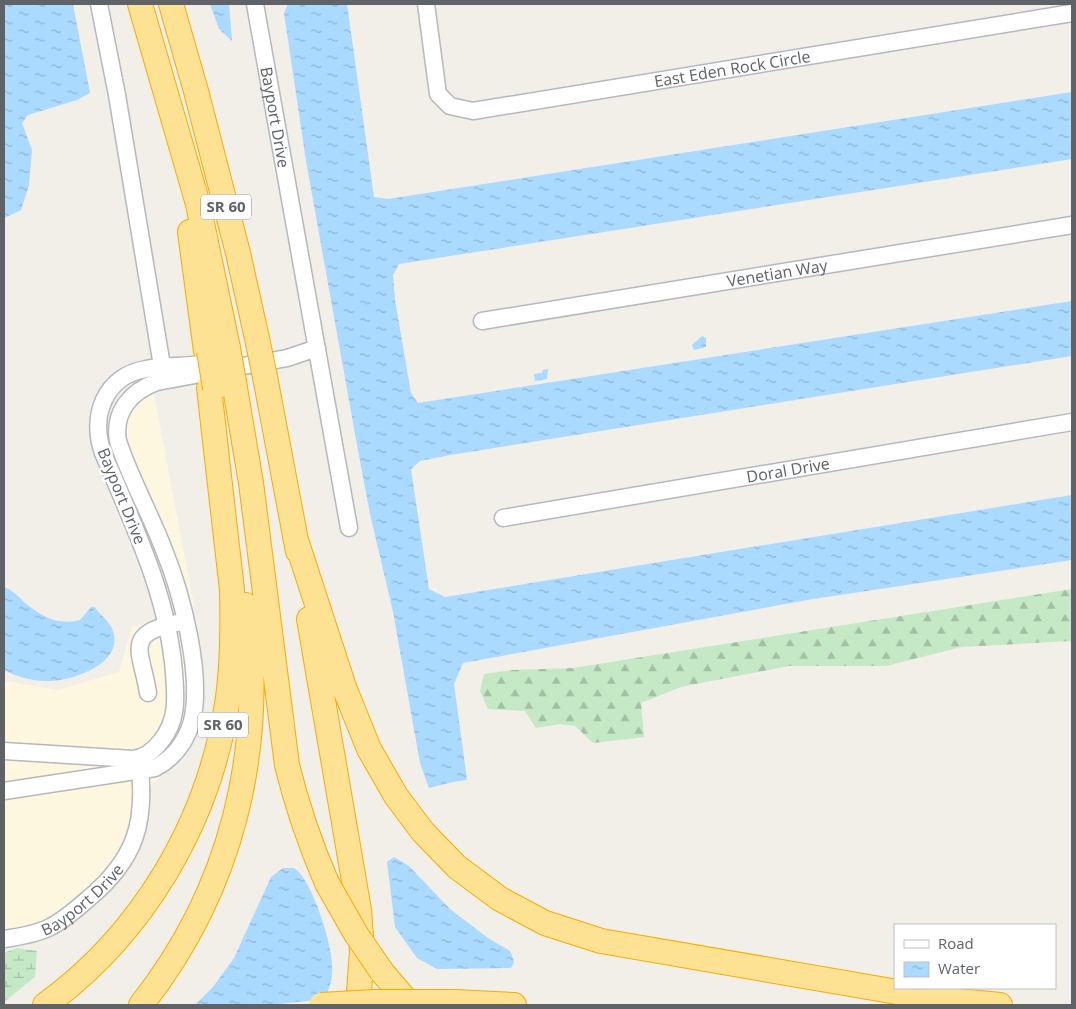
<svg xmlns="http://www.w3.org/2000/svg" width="1076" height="1009" font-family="'Open Sans',sans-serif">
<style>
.commercial{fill:#fef7e0}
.forest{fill:url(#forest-firs)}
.wetland{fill:url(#wetland-marsh)}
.water{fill:url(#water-ripples)}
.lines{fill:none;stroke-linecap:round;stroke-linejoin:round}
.minor-casing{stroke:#b5b8bc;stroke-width:19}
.highway-casing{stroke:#f9ab00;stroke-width:26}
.minor{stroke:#fff;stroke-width:16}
.highway{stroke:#fde293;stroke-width:24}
.highway-bridge-casing{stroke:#f9ab00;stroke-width:26;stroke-linecap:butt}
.highway-bridge{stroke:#fde293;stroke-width:24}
.labels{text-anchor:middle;stroke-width:5;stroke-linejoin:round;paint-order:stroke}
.shield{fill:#fff;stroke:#8f9295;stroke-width:1}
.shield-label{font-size:15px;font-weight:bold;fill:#5f6368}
.street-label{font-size:16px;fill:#5f6368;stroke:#fff}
</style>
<defs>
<pattern id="forest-firs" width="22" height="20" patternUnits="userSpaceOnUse" patternTransform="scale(1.25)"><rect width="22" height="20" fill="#c5e8c5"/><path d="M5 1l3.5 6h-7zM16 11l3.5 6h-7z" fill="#a3c0a4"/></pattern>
<pattern id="wetland-marsh" width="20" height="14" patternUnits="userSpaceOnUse" patternTransform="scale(1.25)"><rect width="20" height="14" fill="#c5e8c5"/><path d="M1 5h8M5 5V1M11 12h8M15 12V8" fill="none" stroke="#a3c0a4"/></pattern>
<pattern id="water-ripples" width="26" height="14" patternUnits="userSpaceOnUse" patternTransform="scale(1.25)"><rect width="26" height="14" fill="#aadaff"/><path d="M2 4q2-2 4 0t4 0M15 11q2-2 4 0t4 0" fill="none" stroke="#8eb4d2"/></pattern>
</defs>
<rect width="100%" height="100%" fill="#f1efe8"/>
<!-- commercial -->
<path class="commercial" d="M153,389L194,606L189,607L127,448L123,431L130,408Z
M194,611L205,690L200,731L178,762L150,786L142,838L114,885L4,945V681L58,690L119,672L132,627Z"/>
<!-- forest -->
<path class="forest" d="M1072,589V641L961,647L886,666H789L681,687L641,703L644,737L593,743L575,726L560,724L536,728L525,711L488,709L480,691L484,674L512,670L573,668Z"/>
<!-- wetland -->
<path class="wetland" d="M17,948L37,951L35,977L4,1002V953Z"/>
<!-- water -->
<path class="water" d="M4,4H73L90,93L77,100L28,115L22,123L32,150L29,185L21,210L4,218Z
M210,4H229L232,41L219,29Z
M288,4H347L374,197L388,199L1072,92V159L399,264L393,275L395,300L411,393L418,403L1072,301V356L450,455L420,461L411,469L429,589L445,597L1072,495V560L813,599L463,663L454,684L467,780L453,782L429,788L420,763L393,612L370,514L357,445L306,161L284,13Z
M702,336L706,338V347L694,350L692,345Z
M548,369L547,379L535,381L534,374L542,373L543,370Z
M4,587C12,590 17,595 23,601C40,616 57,626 80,620L91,607H95C101,617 112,622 114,635C120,666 69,682 45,681C32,681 15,676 4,670Z
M394,857L409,866L450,909L488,938L510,951L513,958L514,963L511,968L437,969L417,958L395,927L387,862Z
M283,868H294C297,870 300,873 302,876C316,895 334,949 332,972C332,981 328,991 326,999L269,1005H195L213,987L234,958L271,877Z"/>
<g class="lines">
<defs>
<g id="minor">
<path d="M99,4L117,95L164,378"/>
<path id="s1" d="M255,4L349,528"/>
<path id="s2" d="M426,4L438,94L450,106L473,111L1072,13"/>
<path id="s3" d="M482,321L1072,225"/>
<path id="s4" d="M503,518L1072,422"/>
<path d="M148,693C142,652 122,634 177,623"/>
<path d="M4,751L133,759C144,758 154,750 161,741C178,720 176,698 174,673C168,595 133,524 103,453C90,417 104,376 146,369C164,365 183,367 201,364"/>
<path d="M4,791L155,768C174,758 186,742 192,721C203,675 182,594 164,550C150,513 130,478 118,441C113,412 131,391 157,382L287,358L317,348"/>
<path id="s5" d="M4,939C46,933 56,927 88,899C136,859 147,822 139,760"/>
</g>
<path id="highway" d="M140,4L198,204L228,348
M171,4L196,91L238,253L258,343
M190,232L206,351
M265,377L298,551
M234,382L251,483L287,765C297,806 310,844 327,883
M295,537L344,687L369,749L396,796L423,832L457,867L500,899L545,923L601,941L938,999L1000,1005
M309,619L359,910L362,951L358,1005
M382,972L410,1005
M455,1002L514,1005
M45,1005C143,934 208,823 227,704C233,666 233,628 232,590L209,388
M141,1005C232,890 266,750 246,605"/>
</defs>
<!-- minor casing -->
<use href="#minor" class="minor-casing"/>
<!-- highway casing -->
<use href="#highway" class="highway-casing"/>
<!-- minor -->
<use href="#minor" class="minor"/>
<!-- highway -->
<use href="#highway" class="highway"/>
<defs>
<path id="highway-bridge" d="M258,343L265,377
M228,348L234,382
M209,351L215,388
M327,883L356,934L382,972
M321,1005L374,1002H455"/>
</defs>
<!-- highway-bridge casing -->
<use href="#highway-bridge" class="highway-bridge-casing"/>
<!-- highway-bridge -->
<use href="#highway-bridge" class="highway-bridge"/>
</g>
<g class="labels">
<!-- shield labels -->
<g class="shield">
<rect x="201" y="194.5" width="50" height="25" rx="4"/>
<rect x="198" y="712.5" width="50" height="25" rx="4"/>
</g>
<g class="shield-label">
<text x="226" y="212">SR 60</text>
<text x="223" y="730">SR 60</text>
</g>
<!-- street labels -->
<g class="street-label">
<text dy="6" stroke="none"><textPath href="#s2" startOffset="394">East Eden Rock Circle</textPath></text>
<text dy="6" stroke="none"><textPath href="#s1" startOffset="115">Bayport Drive</textPath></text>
<text dy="6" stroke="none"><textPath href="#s3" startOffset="299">Venetian Way</textPath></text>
<text dy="6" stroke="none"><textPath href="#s4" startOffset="289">Doral Drive</textPath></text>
<text transform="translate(122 496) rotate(68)" y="6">Bayport Drive</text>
<text dy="6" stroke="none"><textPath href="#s5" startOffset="90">Bayport Drive</textPath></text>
</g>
</g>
<!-- border -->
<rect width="1076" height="1009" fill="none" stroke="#5f6368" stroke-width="10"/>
<!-- legend -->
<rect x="894" y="924" width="162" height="65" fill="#ffffff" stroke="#bfc1c3"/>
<rect x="904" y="940" width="25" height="8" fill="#ffffff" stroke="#bfc1c3"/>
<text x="938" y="949" font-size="15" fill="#5f6368">Road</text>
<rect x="904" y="962" width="25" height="15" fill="url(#water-ripples)" stroke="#bfc1c3"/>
<text x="938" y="974" font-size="15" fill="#5f6368">Water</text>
</svg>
